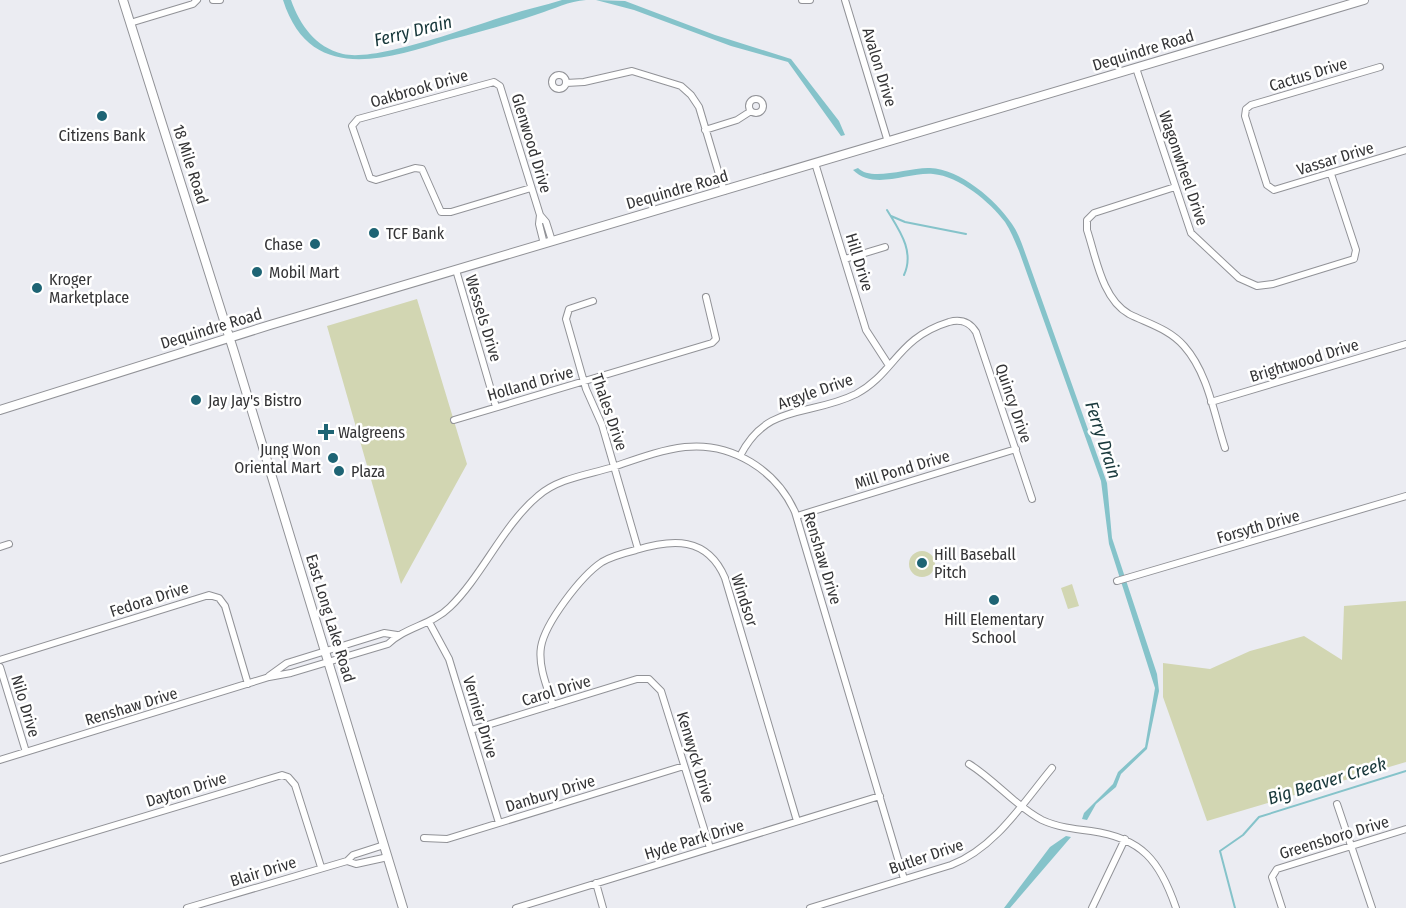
<svg xmlns="http://www.w3.org/2000/svg" width="1406" height="908" font-family="'Fira Sans Condensed',sans-serif">
<style>
.green{fill:#d2d6b2}
.water{fill:#85c3ca}
.lines{fill:none;stroke-linecap:round;stroke-linejoin:round}
.stream{stroke:#85c3ca;stroke-width:2}
.minor-casing{stroke:#919297;stroke-width:8}
.secondary-casing{stroke:#919297;stroke-width:10}
.minor{stroke:#fff;stroke-width:6}
.secondary{stroke:#fff;stroke-width:8}
.poi-dot{fill:#1e6474;stroke:#fff;stroke-width:2}
.labels{text-anchor:middle;stroke-width:5;stroke-linejoin:round;paint-order:stroke}
.street-label{font-size:16px;fill:#343436;stroke:#fff}
.poi-label{font-size:16px;fill:#343436;stroke:#fff;text-anchor:start}
.water-label{font-size:18px;font-style:italic;fill:#18383b;stroke:#fff}
</style>
<rect width="100%" height="100%" fill="#ebecf2"/>
<!-- green -->
<path class="green" d="M417,299L467,464L401,584L327,326Z
M909 564a13 13 0 1 1 26 0a13 13 0 1 1-26 0Z
M1072,584L1079,606L1068,609L1061,588Z
M1406,601V762L1207,821L1163,697V663L1210,669L1250,651L1304,636L1342,660L1344,606Z"/>
<!-- water -->
<path class="water" d="M283,0H291C300,25 315,47 343,54C378,62 471,26 509,15C526,9 544,6 562,0H586C569,1 554,9 538,14C509,24 479,32 449,40C386,59 310,85 283,0Z
M596,0L625,1L715,35L791,59L839,121L845,135L841,136L788,62L731,46L634,10Z
M858,168C872,182 909,167 930,168C960,169 996,200 1012,224C1019,234 1023,247 1027,258L1107,483L1112,538L1157,674L1159,691L1147,749L1121,774L1116,787L1096,804L1087,820L1082,819L1084,813L1113,784L1118,772L1145,747L1155,688L1109,544L1101,481L1019,251C1015,242 1011,231 1005,222C990,202 959,176 933,174C907,172 874,191 853,170Z
M1066,836L1071,837L1010,908H1004L1050,847Z"/>
<g class="lines">
<!-- stream -->
<path class="stream" d="M887,210C899,230 915,251 904,275
M891,216L905,222L966,234
M1235,908L1220,851L1243,835L1259,817L1406,771"/>
<defs>
<path id="minor" d="M213,0H220
M802,0H810
M845,0L888,142
M130,23L193,4L197,0
M1380,67L1251,105L1246,109L1245,116L1267,185L1274,190L1406,150
M1136,68L1191,233L1239,278L1257,286L1273,284L1354,259L1356,250L1331,174
M552 82a7 7 0 1 1 14 0a7 7 0 1 1-14 0Z
M566,83L584,82L632,71L681,86L691,95L699,107L724,191
M749 106a7 7 0 1 1 14 0a7 7 0 1 1-14 0Z
M705,130L737,120L751,111
M815,163L866,330L888,364
M1175,187L1094,213L1087,220V230C1096,257 1102,299 1129,314C1149,324 1169,329 1184,346C1208,373 1214,414 1225,448
M531,188L451,212H441L422,169L415,168L376,180L370,178L352,126L358,119L494,82L500,86L540,215L546,222L552,241
M540,215L539,224L544,244
M845,259L885,247
M456,270L496,407
M593,301L569,309L566,319L586,389L602,425L638,549
M1211,402L1406,344
M454,420L712,343L716,339L706,297
M740,456C767,402 810,417 856,394C895,373 897,338 949,322C960,319 969,321 976,332L1032,499
M797,516L1016,449
M0,547L9,544
M1117,581L1406,496
M429,622L449,659L499,823
M0,660L209,595L219,598L225,606L248,684
M0,667L26,752
M269,676L287,663L384,633L397,635
M553,705C547,687 538,666 541,647C545,623 581,576 602,562C612,556 624,553 636,550C672,539 707,536 725,578L797,821
M471,730L637,679H649L661,691L710,848
M0,760L269,677L291,673L388,644C405,627 432,625 450,607C482,576 504,524 538,496C557,479 586,475 610,468C634,460 659,450 685,447C732,442 776,470 795,512L904,879
M969,764C995,780 1015,806 1042,820C1057,827 1074,829 1091,831C1142,838 1160,861 1176,908
M1337,804L1372,908
M424,838L447,839L684,766
M384,845L353,855L347,861L356,864L388,857
M0,860L282,775L288,777L295,785L321,867
M596,883L603,908
M187,908L347,861
M516,908L880,796
M810,908L951,865C995,848 1023,803 1052,768
M1092,908L1125,839
M1282,908L1272,877L1277,869L1406,829"/>
<path id="secondary" d="M123,0L234,352L403,908
M0,410L270,325L1364,0"/>
</defs>
<!-- minor casing -->
<use href="#minor" class="minor-casing"/>
<!-- secondary casing -->
<use href="#secondary" class="secondary-casing"/>
<!-- minor -->
<use href="#minor" class="minor"/>
<!-- secondary -->
<use href="#secondary" class="secondary"/>
</g>
<!-- markers -->
<g class="poi-dot">
<circle cx="102" cy="116" r="6"/>
<circle cx="374" cy="233" r="6"/>
<circle cx="315" cy="244" r="6"/>
<circle cx="257" cy="272" r="6"/>
<circle cx="37" cy="288" r="6"/>
<circle cx="196" cy="400" r="6"/>
<path d="M323 423h6v6h6v6h-6v6h-6v-6h-6v-6h6z"/>
<circle cx="333" cy="458" r="6"/>
<circle cx="339" cy="471" r="6"/>
<circle cx="922" cy="563" r="6"/>
<circle cx="994" cy="600" r="6"/>
</g>
<g class="labels">
<!-- street labels -->
<g class="street-label">
<text transform="translate(1143 50) rotate(-17)" y="6">Dequindre Road</text>
<text transform="translate(880 67) rotate(73)" y="6">Avalon Drive</text>
<text transform="translate(1308 74) rotate(-17)" y="6">Cactus Drive</text>
<text transform="translate(419 88) rotate(-16)" y="6">Oakbrook Drive</text>
<text transform="translate(532 143) rotate(73)" y="6">Glenwood Drive</text>
<text transform="translate(1335 158) rotate(-17)" y="6">Vassar Drive</text>
<text transform="translate(191 164) rotate(72)" y="6">18 Mile Road</text>
<text transform="translate(1184 168) rotate(71)" y="6">Wagonwheel Drive</text>
<text transform="translate(677 189) rotate(-16)" y="6">Dequindre Road</text>
<text transform="translate(860 262) rotate(73)" y="6">Hill Drive</text>
<text transform="translate(484 318) rotate(73)" y="6">Wessels Drive</text>
<text transform="translate(211 328) rotate(-17)" y="6">Dequindre Road</text>
<text transform="translate(1304 360) rotate(-17)" y="6">Brightwood Drive</text>
<text transform="translate(530 383) rotate(-16)" y="6">Holland Drive</text>
<text transform="translate(815 391) rotate(-19)" y="6">Argyle Drive</text>
<text transform="translate(1014 403) rotate(71)" y="6">Quincy Drive</text>
<text transform="translate(610 412) rotate(71)" y="6">Thales Drive</text>
<text transform="translate(902 469) rotate(-17)" y="6">Mill Pond Drive</text>
<text transform="translate(1258 526) rotate(-16)" y="6">Forsyth Drive</text>
<text transform="translate(823 558) rotate(73)" y="6">Renshaw Drive</text>
<text transform="translate(149 599) rotate(-18)" y="6">Fedora Drive</text>
<text transform="translate(745 600) rotate(72)" y="6">Windsor</text>
<text transform="translate(331 618) rotate(73)" y="6">East Long Lake Road</text>
<text transform="translate(556 690) rotate(-17)" y="6">Carol Drive</text>
<text transform="translate(26 706) rotate(73)" y="6">Nilo Drive</text>
<text transform="translate(131 706) rotate(-17)" y="6">Renshaw Drive</text>
<text transform="translate(481 717) rotate(73)" y="6">Vernier Drive</text>
<text transform="translate(696 757) rotate(73)" y="6">Kenwyck Drive</text>
<text transform="translate(186 789) rotate(-17)" y="6">Dayton Drive</text>
<text transform="translate(550 793) rotate(-17)" y="6">Danbury Drive</text>
<text transform="translate(1334 837) rotate(-17)" y="6">Greensboro Drive</text>
<text transform="translate(694 839) rotate(-17)" y="6">Hyde Park Drive</text>
<text transform="translate(926 856) rotate(-19)" y="6">Butler Drive</text>
<text transform="translate(263 871) rotate(-17)" y="6">Blair Drive</text>
</g>
<!-- poi labels -->
<g class="poi-label">
<text x="102" y="141" text-anchor="middle">Citizens Bank</text>
<text x="386" y="239">TCF Bank</text>
<text x="303" y="250" text-anchor="end">Chase</text>
<text x="269" y="278">Mobil Mart</text>
<text x="49" y="285">Kroger<tspan x="49" dy="18">Marketplace</tspan></text>
<text x="208" y="406">Jay Jay's Bistro</text>
<text x="338" y="438">Walgreens</text>
<text x="321" y="455" text-anchor="end">Jung Won<tspan x="321" dy="18">Oriental Mart</tspan></text>
<text x="351" y="477">Plaza</text>
<text x="934" y="560">Hill Baseball<tspan x="934" dy="18">Pitch</tspan></text>
<text x="994" y="625" text-anchor="middle">Hill Elementary<tspan x="994" dy="18">School</tspan></text>
</g>
<!-- water labels -->
<g class="water-label">
<text transform="translate(413 31) rotate(-14)" y="6">Ferry Drain</text>
<text transform="translate(1103 440) rotate(72)" y="6">Ferry Drain</text>
<text transform="translate(1327 781) rotate(-17)" y="6">Big Beaver Creek</text>
</g>
</g>
</svg>
